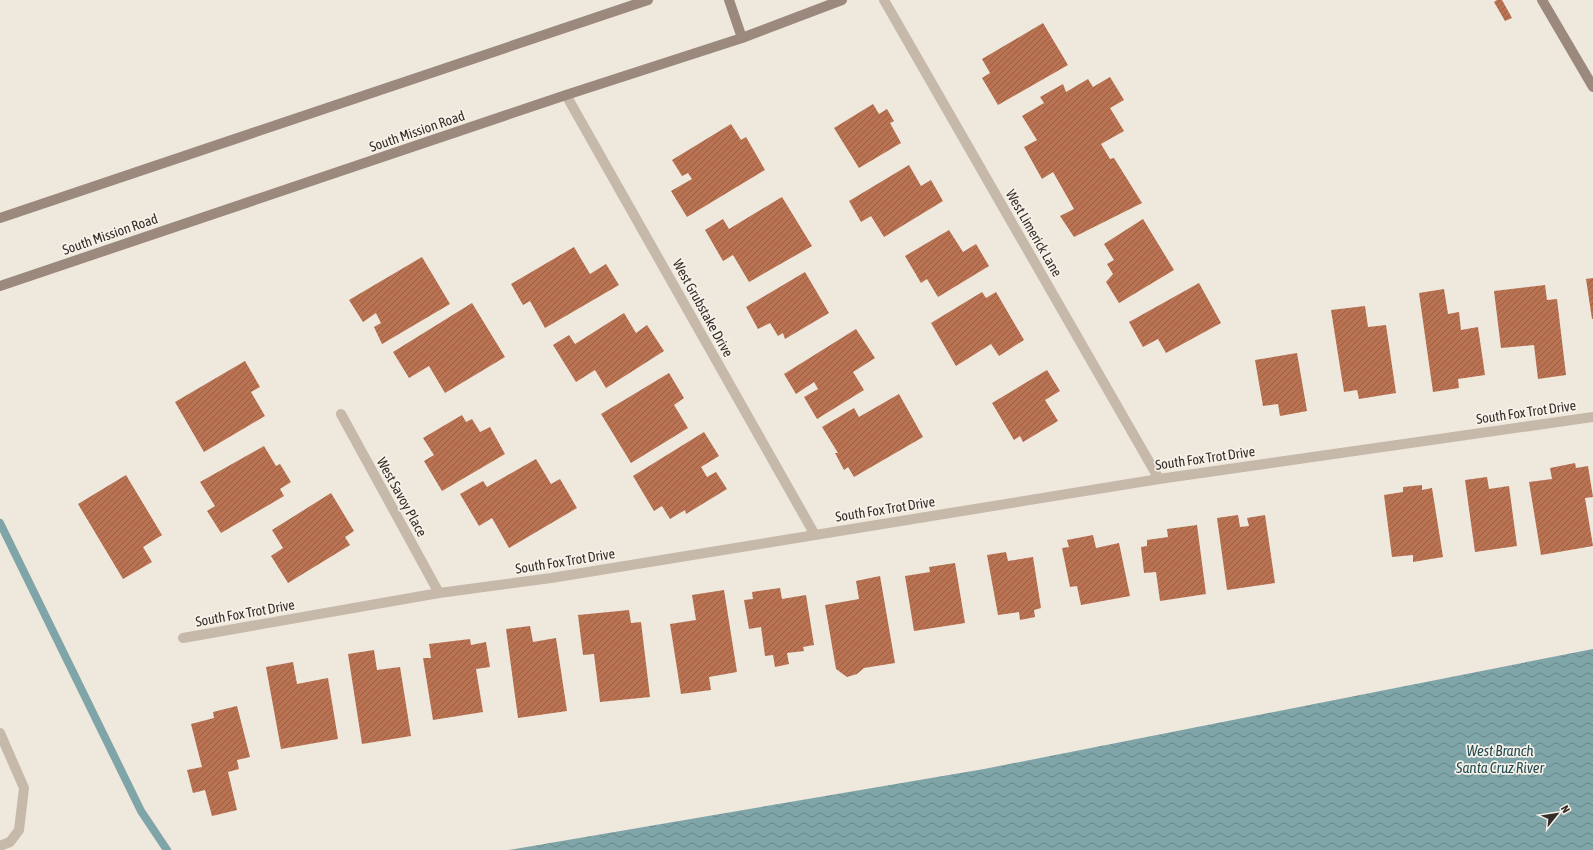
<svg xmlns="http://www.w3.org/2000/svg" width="1593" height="850" font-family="'Asap Condensed',sans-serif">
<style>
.water{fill:url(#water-waves)}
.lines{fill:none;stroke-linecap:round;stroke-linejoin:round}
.stream{stroke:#7fa5a9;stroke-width:8}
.building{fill:url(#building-hatch)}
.minor{stroke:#c6b9aa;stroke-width:10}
.secondary{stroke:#9a897c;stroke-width:10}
.labels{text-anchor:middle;stroke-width:3.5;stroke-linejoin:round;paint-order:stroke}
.street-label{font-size:14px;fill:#352d29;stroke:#f7f2e9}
.water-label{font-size:15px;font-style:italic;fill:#234b52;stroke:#f7f2e9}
</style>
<defs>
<pattern id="water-waves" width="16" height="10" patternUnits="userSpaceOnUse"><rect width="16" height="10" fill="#7fa5a9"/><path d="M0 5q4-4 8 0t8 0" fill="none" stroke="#69878a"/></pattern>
<pattern id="building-hatch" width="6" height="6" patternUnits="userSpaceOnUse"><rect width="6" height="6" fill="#b97252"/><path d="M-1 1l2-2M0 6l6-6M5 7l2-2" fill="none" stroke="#975e44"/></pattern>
</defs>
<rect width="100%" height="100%" fill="#efe8dd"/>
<!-- water -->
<path class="water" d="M1593,649V850H509L984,769Z"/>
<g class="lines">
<!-- stream -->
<path class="stream" d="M0,523L141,811L167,850"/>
</g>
<!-- building -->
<path class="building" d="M1497,0H1502L1512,18L1505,21L1494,2Z
M1043,23L1068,65L998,105L982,78L990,73L982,59Z
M1110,77L1124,100L1110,108L1124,131L1101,144L1110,159L1114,158L1142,203L1074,237L1060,216L1074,209L1053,172L1042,179L1024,147L1037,140L1022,116L1044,103L1040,97L1063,84L1066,92L1088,79L1093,87Z
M873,104L879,114L887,109L894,121L890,123L901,143L859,168L834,128Z
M731,124L741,140L746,137L765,170L687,217L671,191L692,179L688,173L682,176L672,160Z
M909,165L921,186L931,180L943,201L884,237L871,216L861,222L849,201Z
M782,197L812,246L749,282L733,255L723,261L705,230L723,219L729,229Z
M1143,219L1174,270L1119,303L1106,282L1113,274L1107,264L1114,260L1104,244Z
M949,230L963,252L976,244L989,266L938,297L927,279L921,283L905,256Z
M574,247L590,274L606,264L619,285L545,328L530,301L523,305L511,284Z
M422,257L450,304L382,344L374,327L381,323L376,313L363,322L349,300Z
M805,272L829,313L785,339L783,333L778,336L770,323L758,329L746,307Z
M1593,278V319H1592L1586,279Z
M1199,283L1221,323L1166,353L1158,339L1143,347L1129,322Z
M1545,285L1547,300L1557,299L1566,375L1538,379L1534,345L1501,348L1494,291Z
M1444,289L1448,314L1459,312L1461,330L1478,327L1485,375L1458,379L1459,388L1433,392L1419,293Z
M982,292L986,298L996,292L1024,340L999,356L991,344L956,366L931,323Z
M472,303L505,357L445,393L429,366L409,378L393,352Z
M1365,306L1368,327L1386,325L1396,393L1359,399L1357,390L1344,392L1331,310Z
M624,313L636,333L647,325L664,351L606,388L595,370L576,382L553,345L569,335L575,344Z
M856,329L875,358L853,372L864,390L817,419L804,397L818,389L814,382L796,394L784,374Z
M1297,353L1307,411L1280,416L1278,404L1263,406L1255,360Z
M245,361L260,387L251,392L265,416L204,452L175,402Z
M1047,370L1060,391L1045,400L1058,421L1023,442L1020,436L1014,440L992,403Z
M669,373L684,398L674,405L688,428L631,463L601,414Z
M899,394L923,437L854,477L848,467L844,470L835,453H838L822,427L854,408L859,417Z
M462,415L466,422L472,419L480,432L490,427L505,454L442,491L424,461L434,455L423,438Z
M704,432L719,456L701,467L707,477L716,472L727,489L686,514L685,510L670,519L662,506L654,511L633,476Z
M264,446L276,466L280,464L291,482L280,489L284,496L221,533L207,511L215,506L200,482Z
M536,459L551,484L560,479L577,508L509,548L492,518L479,526L460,494L483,481L487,487Z
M1575,463L1576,468L1588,466L1593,497L1585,498L1593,546L1541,555L1529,482L1552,479L1550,468Z
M126,475L162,535L143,547L152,562L123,579L78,504Z
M1487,477L1489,489L1509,486L1517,546L1475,552L1465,480Z
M1422,485V490L1432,488L1443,557L1413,562V555L1392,557L1384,495L1403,492V487Z
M331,493L354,531L345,537L350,545L288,583L271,556L283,548L272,530Z
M1238,515L1240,527L1249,526L1247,518L1265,515L1275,583L1227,590L1217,518Z
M1197,525L1206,594L1160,601L1156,572L1144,573L1141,547L1147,546V540L1168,537L1167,529Z
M1093,535L1096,548L1119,543L1130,596L1081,605L1077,586L1070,587L1062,548L1069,547L1067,540Z
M1006,552L1008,561L1033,557L1041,608L1034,610L1035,617L1020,620L1019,612L998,615L987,555Z
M955,563L965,623L914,631L905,576L930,572L929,567Z
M880,576L895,663L864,668L857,674L847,677L836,669L825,605L859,599L856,581Z
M780,588L782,599L806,595L814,645L803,647L804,651L787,653L789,664L775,667L773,655L765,656L761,627L749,629L744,600L753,599L752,592Z
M724,590L737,672L709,677L711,690L681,694L670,624L696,620L692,595Z
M629,610L631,623L641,622L650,697L600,702L594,654L583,655L578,615Z
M530,626L533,642L556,638L567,711L518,718L506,629Z
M470,639L471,645L486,642L490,667L476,669L483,712L433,720L423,658H431L429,644Z
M374,650L377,670L400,667L411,736L362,744L348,654Z
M293,662L297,684L328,678L338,739L281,749L266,667Z
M237,706L250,757L237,760L239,769L228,772L237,810L212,816L205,790L193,793L187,770L202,767L191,724L214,718L213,712Z"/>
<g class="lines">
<!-- minor -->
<path class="minor" d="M884,0L1159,479
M566,95L815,535
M341,414L439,593
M183,638L439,593L551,578L1159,479L1593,417
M0,733L24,788L19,830L10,842L0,846"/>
<!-- secondary -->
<path class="secondary" d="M729,0L742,38
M1542,0L1593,87
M0,218L648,0
M0,286L566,95L742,38L842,0"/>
</g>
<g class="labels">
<!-- street labels -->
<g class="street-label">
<text transform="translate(417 131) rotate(-19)" y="5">South Mission Road</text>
<text transform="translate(1034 233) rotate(60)" y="5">West Limerick Lane</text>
<text transform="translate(110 234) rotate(-19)" y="5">South Mission Road</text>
<text transform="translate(703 308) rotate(61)" y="5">West Grubstake Drive</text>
<text transform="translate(1526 412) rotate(-8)" y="5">South Fox Trot Drive</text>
<text transform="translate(1205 458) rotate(-8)" y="5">South Fox Trot Drive</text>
<text transform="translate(402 497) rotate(61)" y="5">West Savoy Place</text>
<text transform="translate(885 509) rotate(-9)" y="5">South Fox Trot Drive</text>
<text transform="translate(565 561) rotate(-9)" y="5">South Fox Trot Drive</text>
<text transform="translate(245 613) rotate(-10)" y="5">South Fox Trot Drive</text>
</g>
<!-- water labels -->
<g class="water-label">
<text x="1500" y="756">West Branch<tspan x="1500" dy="17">Santa Cruz River</tspan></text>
</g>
</g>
<!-- north arrow -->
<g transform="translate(1557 814) rotate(60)" stroke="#f7f2e9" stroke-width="3" paint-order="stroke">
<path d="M0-3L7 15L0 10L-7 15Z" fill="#352d29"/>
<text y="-6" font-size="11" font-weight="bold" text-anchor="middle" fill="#352d29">N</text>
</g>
</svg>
